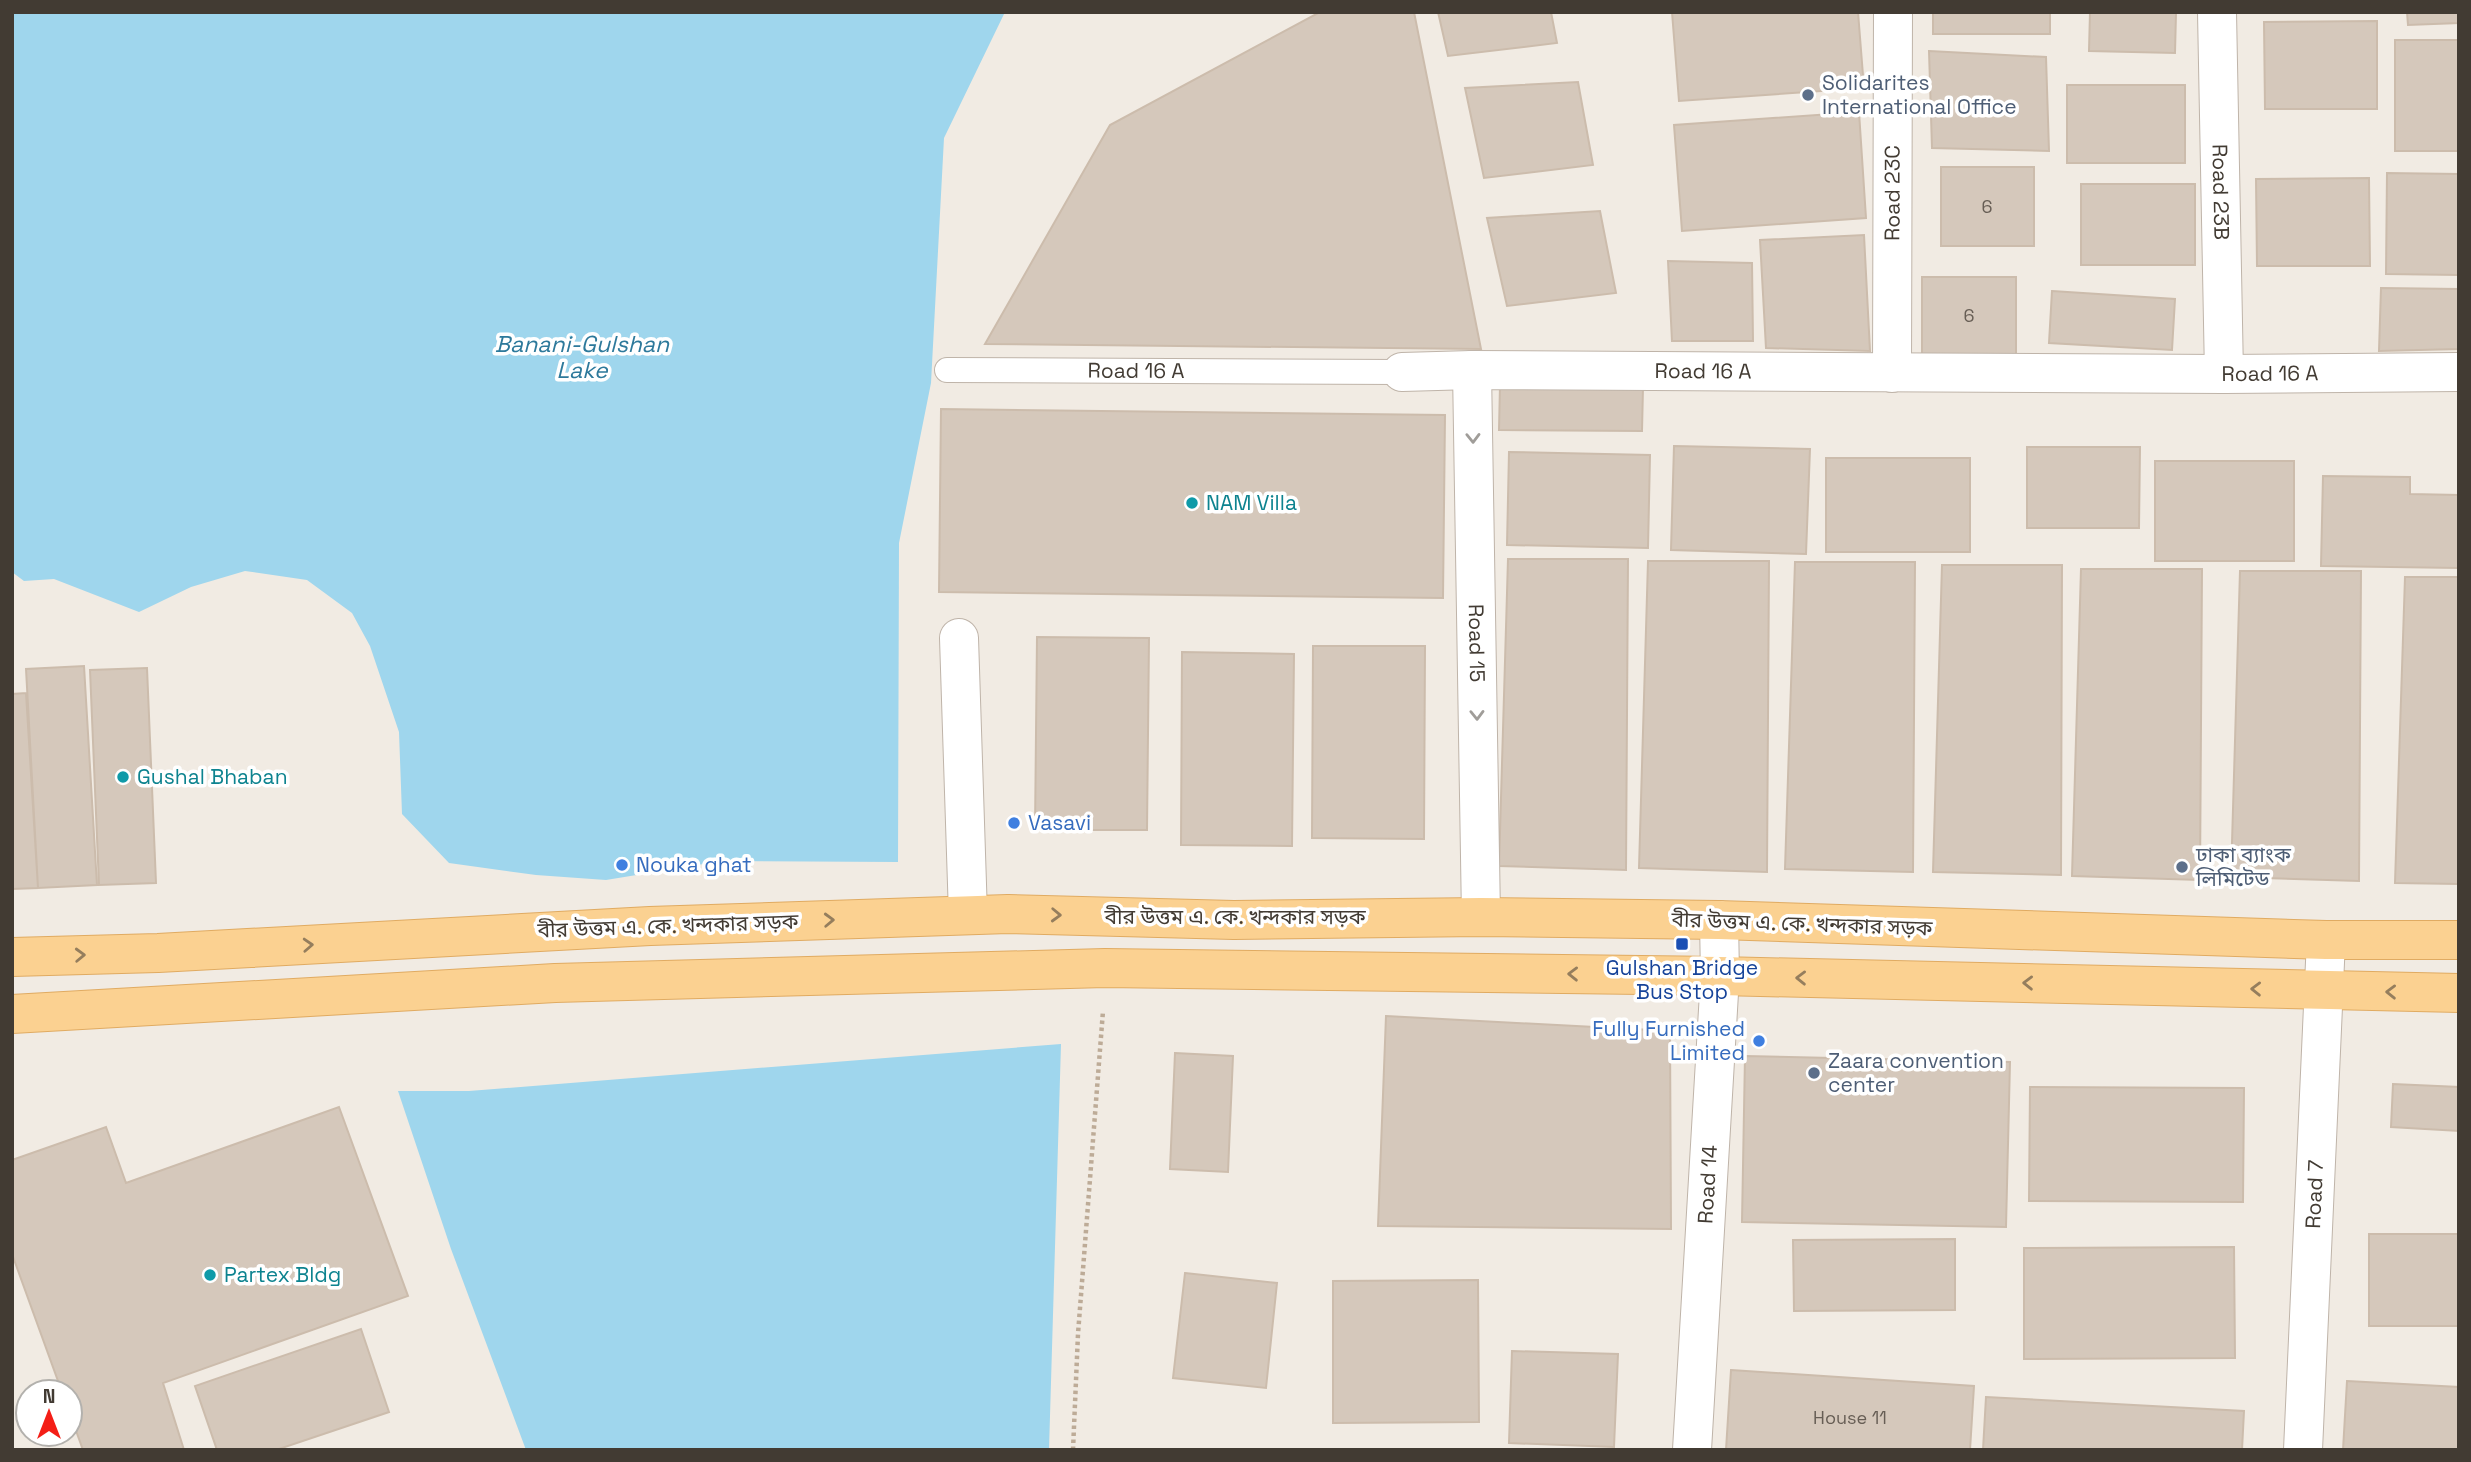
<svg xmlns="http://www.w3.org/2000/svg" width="2471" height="1462" font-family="'Space Grotesk','Noto Sans Bengali',sans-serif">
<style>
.water{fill:#9fd6ed}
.building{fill:#d5c8bb;stroke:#ccbcac;stroke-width:2}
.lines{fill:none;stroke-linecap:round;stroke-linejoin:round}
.service-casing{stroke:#bfb4a9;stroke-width:26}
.minor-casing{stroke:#bfb4a9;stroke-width:40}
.primary-casing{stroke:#e0ab62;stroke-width:40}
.path{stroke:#bdab97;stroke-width:4.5;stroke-dasharray:3.5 3.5;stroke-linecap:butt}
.service{stroke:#fff;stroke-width:24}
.minor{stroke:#fff;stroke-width:38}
.primary{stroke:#fbd191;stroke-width:38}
.oneway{stroke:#a09d99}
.oneway2{stroke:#957e5d}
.service-dot{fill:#5c6f8a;stroke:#fff;stroke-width:2.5}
.culture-dot{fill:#0f9aa8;stroke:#fff;stroke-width:2.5}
.shop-dot{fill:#3f7fe0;stroke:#fff;stroke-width:2.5}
.transit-dot{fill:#1a4fb4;stroke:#fff;stroke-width:2.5}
.labels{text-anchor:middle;stroke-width:7;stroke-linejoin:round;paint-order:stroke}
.number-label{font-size:18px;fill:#675e55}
.service-label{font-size:21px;fill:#4e5e75;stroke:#fff;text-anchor:start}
.street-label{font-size:21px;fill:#423b33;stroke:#fff}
.culture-label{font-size:21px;fill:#0d838f;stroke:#fff;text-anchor:start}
.shop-label{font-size:21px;fill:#366cbe;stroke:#fff;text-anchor:start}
.transit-label{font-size:21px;fill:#164399;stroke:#fff}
.water-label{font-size:23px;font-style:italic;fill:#2d799b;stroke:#fff}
</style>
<rect width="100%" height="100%" fill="#f1ebe3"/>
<!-- water -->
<path class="water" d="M12,12H1005L944,138L931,383L899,543L898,862L722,861L606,880L536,875L449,863L402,814L399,732L370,646L352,613L307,580L245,571L191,587L139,612L54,579L24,581L12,572Z
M1061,1044L1049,1450H526L451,1249L398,1091H469Z"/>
<!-- building -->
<path class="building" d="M1320,12H1414L1481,349L985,344L1110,125Z
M1438,12H1551L1557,43L1448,56Z
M1672,12H1858L1864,88L1679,101Z
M1933,12H2050V34H1933Z
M2090,12H2185L2176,13L2175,53L2089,51Z
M2407,12H2459V23L2408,25Z
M2377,21V109H2265L2264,22Z
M2395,40H2459V151H2395Z
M1929,51L2046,57L2049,151L1932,148Z
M1578,82L1593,165L1484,178L1465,88Z
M2067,85H2185V163H2067Z
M1859,112L1866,218L1682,231L1674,125Z
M1941,167H2034V246H1941Z
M2387,173L2459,174V275L2386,274Z
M2369,178L2370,266H2257L2256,179Z
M2081,184H2195V265H2081Z
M1600,211L1616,293L1507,306L1487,218Z
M1864,235L1870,351L1766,348L1760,240Z
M1668,261L1752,263L1753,341H1672Z
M1922,277H2016V356H1922Z
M2381,288L2459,289V349L2379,351Z
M2052,291L2175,299L2172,350L2049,343Z
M1500,385L1643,387L1642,431L1499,430Z
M941,409L1445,415L1443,598L939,592Z
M1674,446L1810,449L1806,554L1671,550Z
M2027,447H2140L2139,528H2027Z
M1509,452L1650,455L1648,548L1507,545Z
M1826,458H1970V552H1826Z
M2155,461H2294V561H2155Z
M2323,476L2410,477V494L2459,495V568L2321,566Z
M1508,559H1628L1626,870L1499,866Z
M1648,561H1769L1767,872L1639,868Z
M1795,562H1915L1913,872L1785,869Z
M1942,565H2062L2061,875L1933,872Z
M2081,569H2202L2200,880L2072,876Z
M2240,571H2361L2359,881L2231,877Z
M2405,577H2459V884L2395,883Z
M1037,637L1149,638L1147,830H1035Z
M1313,646H1425L1424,839L1312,838Z
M1182,652L1294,654L1292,846L1181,845Z
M84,666L97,885L38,888L26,669Z
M147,668L156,883L99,885L90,670Z
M26,693L38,888L12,889V694Z
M1386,1016L1670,1031L1671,1229L1378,1226Z
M1175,1053L1233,1056L1228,1172L1170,1169Z
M1745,1056L2010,1062L2006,1227L1742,1222Z
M2393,1084L2459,1087V1131L2391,1127Z
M2030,1087L2244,1088L2243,1202L2029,1201Z
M339,1107L408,1296L163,1383L184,1450H83L70,1414V1392H62L12,1254V1160L106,1127L126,1183Z
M2369,1234H2459V1326H2369Z
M1955,1239V1310L1794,1311L1793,1240Z
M2234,1247L2235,1358L2024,1359V1248Z
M1185,1273L1277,1283L1266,1388L1173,1378Z
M1478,1280L1479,1422L1333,1423V1281Z
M361,1329L389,1412L276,1450H217L195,1386Z
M1512,1351L1618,1354L1614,1447L1509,1443Z
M1731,1370L1974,1386L1970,1450H1726Z
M2347,1381L2459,1387V1450H2343Z
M1986,1397L2244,1411L2242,1450H1983Z"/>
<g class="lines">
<defs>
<g id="service">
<path id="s1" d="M947,370L1402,372"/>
</g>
<g id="minor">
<path id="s2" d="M2217,12L2224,374"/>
<path id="s3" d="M1472,370L1481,917"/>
<path id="s4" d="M1402,372L1472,370L2224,374L2459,372"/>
<path id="s5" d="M1892,373L1893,12"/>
<path d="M959,638L968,915"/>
<path id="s6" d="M1692,1450L1720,976L1719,920"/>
<path id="s7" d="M2303,1450L2326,940"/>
</g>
<path id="primary" d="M12,957L158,953L650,926L1008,914L1234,920L1481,917L1719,920L2326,940H2459
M12,1014L555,983L1105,968L1720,976L2459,993"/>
</defs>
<!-- service casing -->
<use href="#service" class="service-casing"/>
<!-- minor casing -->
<use href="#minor" class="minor-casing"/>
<!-- primary casing -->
<use href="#primary" class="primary-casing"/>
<!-- path -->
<path class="path" d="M1073,1450L1078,1334L1103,1011"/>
<!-- service -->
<use href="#service" class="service"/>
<!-- minor -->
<use href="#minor" class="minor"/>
<!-- primary -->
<use href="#primary" class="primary"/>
</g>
<!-- one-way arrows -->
<defs><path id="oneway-chevron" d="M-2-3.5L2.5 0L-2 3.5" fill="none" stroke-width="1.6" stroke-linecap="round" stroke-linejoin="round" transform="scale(1.75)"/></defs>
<g class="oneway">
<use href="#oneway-chevron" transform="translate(1473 438) rotate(89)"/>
<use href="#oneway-chevron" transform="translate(1477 715) rotate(89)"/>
</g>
<g class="oneway2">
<use href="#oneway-chevron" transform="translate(1056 915) rotate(2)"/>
<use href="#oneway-chevron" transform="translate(829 920) rotate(-2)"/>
<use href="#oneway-chevron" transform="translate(308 945) rotate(-3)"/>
<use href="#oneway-chevron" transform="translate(80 955) rotate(-2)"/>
<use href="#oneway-chevron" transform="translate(1573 974) rotate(-179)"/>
<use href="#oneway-chevron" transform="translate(1801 978) rotate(-179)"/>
<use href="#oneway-chevron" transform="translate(2028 983) rotate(-179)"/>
<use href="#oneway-chevron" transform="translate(2256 989) rotate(-179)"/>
<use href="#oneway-chevron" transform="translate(2391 992) rotate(-179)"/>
</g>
<!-- markers -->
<g class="service-dot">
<circle cx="1808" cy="95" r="7"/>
<circle cx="2182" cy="867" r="7"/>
<circle cx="1814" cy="1073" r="7"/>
</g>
<g class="culture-dot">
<circle cx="1192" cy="503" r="7"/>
<circle cx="123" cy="777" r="7"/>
<circle cx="210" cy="1275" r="7"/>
</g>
<g class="shop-dot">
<circle cx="1014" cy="823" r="7"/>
<circle cx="622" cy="865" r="7"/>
<circle cx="1759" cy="1041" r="7"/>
</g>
<rect class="transit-dot" x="1675" y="937" width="14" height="14" rx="3.5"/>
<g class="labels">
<!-- number labels -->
<g class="number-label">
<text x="1987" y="213">6</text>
<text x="1969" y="322">6</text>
<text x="1850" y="1424">House 11</text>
</g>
<!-- service labels -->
<g class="service-label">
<text x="1822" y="90">Solidarites<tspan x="1822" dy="24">International Office</tspan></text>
<text x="2196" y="862">ঢাকা ব্যাংক<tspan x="2196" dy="24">লিমিটেড</tspan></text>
<text x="1828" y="1068">Zaara convention<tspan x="1828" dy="24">center</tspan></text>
</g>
<!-- street labels -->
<g class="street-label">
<text dy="7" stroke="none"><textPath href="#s5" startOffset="180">Road 23C</textPath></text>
<text dy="7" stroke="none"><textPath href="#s2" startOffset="180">Road 23B</textPath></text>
<text dy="7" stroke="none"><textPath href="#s1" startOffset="189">Road 16 A</textPath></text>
<text dy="7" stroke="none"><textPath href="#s4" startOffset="301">Road 16 A</textPath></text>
<text dy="7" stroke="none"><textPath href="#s4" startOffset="868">Road 16 A</textPath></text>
<text dy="7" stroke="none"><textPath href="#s3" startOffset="273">Road 15</textPath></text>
<text x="1235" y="924">বীর উত্তম এ. কে. খন্দকার সড়ক</text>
<text transform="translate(1802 924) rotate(2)" y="7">বীর উত্তম এ. কে. খন্দকার সড়ক</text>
<text transform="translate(668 926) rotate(-2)" y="7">বীর উত্তম এ. কে. খন্দকার সড়ক</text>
<text dy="7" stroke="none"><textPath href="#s6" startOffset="266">Road 14</textPath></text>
<text dy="7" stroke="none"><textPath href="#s7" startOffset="256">Road 7</textPath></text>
</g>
<!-- culture labels -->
<g class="culture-label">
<text x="1206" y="510">NAM Villa</text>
<text x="137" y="784">Gushal Bhaban</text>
<text x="224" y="1282">Partex Bldg</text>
</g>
<!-- shop labels -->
<g class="shop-label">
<text x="1028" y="830">Vasavi</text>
<text x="636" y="872">Nouka ghat</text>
<text x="1745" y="1036" text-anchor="end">Fully Furnished<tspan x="1745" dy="24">Limited</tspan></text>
</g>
<!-- transit labels -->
<g class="transit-label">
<text x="1682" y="975">Gulshan Bridge<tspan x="1682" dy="24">Bus Stop</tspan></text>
</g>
<!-- water labels -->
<g class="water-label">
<text x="582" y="352">Banani-Gulshan<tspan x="582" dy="26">Lake</tspan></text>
</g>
</g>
<!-- border -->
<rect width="2471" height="1462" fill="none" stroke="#423b33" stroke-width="28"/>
<!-- north arrow -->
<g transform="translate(49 1413)"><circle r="33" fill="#ffffff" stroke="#b3b1ad" stroke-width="2"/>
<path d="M0-5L12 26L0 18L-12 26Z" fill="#f41e16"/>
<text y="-10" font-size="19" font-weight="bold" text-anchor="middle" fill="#423b33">N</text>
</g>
</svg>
